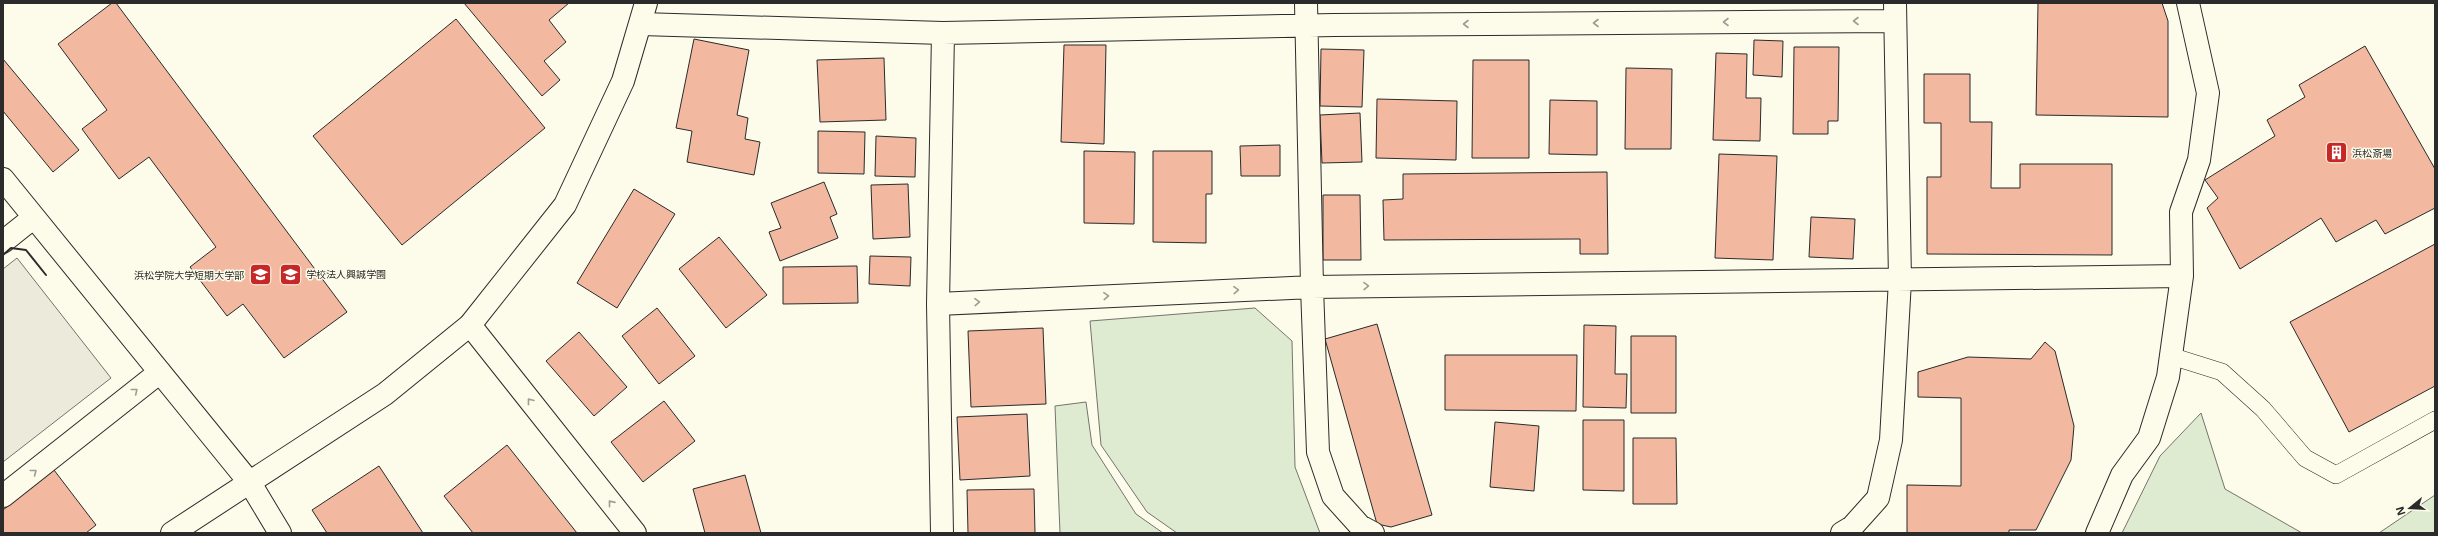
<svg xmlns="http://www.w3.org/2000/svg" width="2438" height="536" font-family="'Noto Sans','Noto Sans JP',sans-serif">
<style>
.green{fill:#deebd1;stroke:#74746e}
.parking{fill:#eceadb;stroke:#74746e}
.building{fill:#f2b8a0;stroke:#2b2b2b}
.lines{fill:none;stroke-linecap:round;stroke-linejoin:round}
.service-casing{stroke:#2b2b2b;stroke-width:18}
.minor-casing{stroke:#2b2b2b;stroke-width:24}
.tertiary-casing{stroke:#2b2b2b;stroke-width:24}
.service{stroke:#fdfbea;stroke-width:17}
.minor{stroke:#fdfbea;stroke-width:22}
.tertiary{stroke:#fdfbea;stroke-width:22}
.wall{stroke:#2b2b2b;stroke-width:2}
.oneway{stroke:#9e9d94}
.labels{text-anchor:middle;stroke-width:3;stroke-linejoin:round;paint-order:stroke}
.poi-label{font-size:10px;fill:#2b2b2b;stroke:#fdfbea;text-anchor:start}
</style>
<rect width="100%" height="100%" fill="#fdfbea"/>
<!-- green -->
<path class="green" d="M1255,308L1292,341L1295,467L1320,533H1177L1147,512L1101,445L1090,321Z
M1086,402L1092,445L1136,514L1163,533H1060L1055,406Z
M2201,413L2225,489L2302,533H2122L2160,456Z
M2435,495V533H2379Z"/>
<!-- parking -->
<path class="parking" d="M17,258L111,378L3,462V269Z"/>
<!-- building -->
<path class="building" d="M112,3H116L347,312L284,358L243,304L227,316L190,267L216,247L149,157L119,179L82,129L107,110L58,44Z
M464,3H569L549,20L566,42L544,61L560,80L542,96Z
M2038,3H2162L2168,21V117L2036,115Z
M456,19L545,128L402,245L313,136Z
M694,39L749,50L737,115L748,118L745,139L760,142L754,175L687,162L692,131L676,128Z
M1754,40L1783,41L1782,77L1753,75Z
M1064,45H1106L1104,144L1061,142Z
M2365,46L2435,169V208L2385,234L2376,220L2336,242L2321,218L2240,269L2207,208L2218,198L2205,180L2275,136L2267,120L2305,97L2299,85Z
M1794,47H1839L1838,121H1828V134H1793Z
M1321,49L1364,50L1362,107L1320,106Z
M1716,53L1747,54L1746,98H1761L1760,141L1713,140Z
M884,58L886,120L820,122L817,60Z
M3,59L79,150L53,172L3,111Z
M1473,60H1529V158H1472Z
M1626,68L1672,69L1671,149H1625Z
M1924,74H1970V122H1992L1991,188H2020V164H2112V255L1927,254V177H1941V123H1924Z
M1377,99L1457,101L1456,160L1376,158Z
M1550,100L1597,101V155L1549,154Z
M1360,113L1362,162L1322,163L1320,115Z
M818,131L865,132L864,174L818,173Z
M876,136L916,138L915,177L875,176Z
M1280,145V176H1241L1240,146Z
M1084,151L1135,152L1134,224L1084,223Z
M1153,151H1212V194H1206V243L1153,242Z
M1719,154L1777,156L1773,260L1715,258Z
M1607,172L1608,254H1580V239L1384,240L1383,200L1403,199V174Z
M824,182L837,214L830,217L838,238L780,261L769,232L781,228L771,203Z
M908,184L910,237L873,239L871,185Z
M634,189L675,214L617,308L577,283Z
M1323,195H1360L1361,260H1323Z
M1811,217L1855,219L1853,259L1809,257Z
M719,237L767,295L726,328L679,269Z
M2435,244V386L2349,432L2290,322Z
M870,256L911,257L910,286L869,284Z
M857,266L858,303L783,304V267Z
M657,308L695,356L659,384L622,336Z
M1377,324L1432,515L1391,527L1377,524L1325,339Z
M1584,325L1616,326L1615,374H1627L1626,408L1583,407Z
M1043,328L1046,404L971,407L968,331Z
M579,332L627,387L594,416L546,361Z
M1631,336H1676V413H1631Z
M2045,342L2055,351L2074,426L2071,460L2036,530H2009V533H1907V485L1961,486V398L1918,397V372L1968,357L2031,359Z
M1445,355H1577L1576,411L1445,410Z
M664,401L695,441L643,482L611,442Z
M1027,414L1030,476L960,480L957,417Z
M1583,420H1624V491L1583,490Z
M1495,422L1539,426L1534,491L1490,487Z
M1633,438H1676L1677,504H1633Z
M507,445L577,533H473L444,496Z
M379,466L423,533H327L312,510Z
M54,470L96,525L86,533H3V510Z
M745,475L761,533H705L693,489Z
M1034,489L1035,533H968L967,490Z"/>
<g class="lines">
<defs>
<path id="service" d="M2171,356L2222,372L2263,409L2305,458L2336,475L2435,420"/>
<path id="minor" d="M1306,3L1312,287L1318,452L1333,496L1360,526L1373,533
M641,24L943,33L1334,25L1895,21
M3,179L250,483L280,533
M3,242L33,218
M938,304L1312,287L2182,276
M470,325L635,533
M3,496L160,372
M942,533L938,304L943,33
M1842,533L1852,527L1878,498L1891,440L1900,280L1895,3
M2097,533L2122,475L2149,438L2168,377L2182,276L2181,212L2199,160L2208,93L2188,3"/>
<path id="tertiary" d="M172,533L385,394L470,325L565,205L623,81L646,3"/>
</defs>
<!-- service casing -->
<use href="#service" class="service-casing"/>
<!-- minor casing -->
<use href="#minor" class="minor-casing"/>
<!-- tertiary casing -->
<use href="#tertiary" class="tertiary-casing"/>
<!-- service -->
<use href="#service" class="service"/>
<!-- minor -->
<use href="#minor" class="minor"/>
<!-- tertiary -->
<use href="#tertiary" class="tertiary"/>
<!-- wall -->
<path class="wall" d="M3,255L11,248L26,250L46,275"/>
</g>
<!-- one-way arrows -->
<defs><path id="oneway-chevron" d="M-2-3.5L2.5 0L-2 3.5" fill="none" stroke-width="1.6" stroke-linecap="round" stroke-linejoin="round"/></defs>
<g class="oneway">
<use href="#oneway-chevron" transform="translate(1856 21) rotate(180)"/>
<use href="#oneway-chevron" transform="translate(1726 22) rotate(180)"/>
<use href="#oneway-chevron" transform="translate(1596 23) rotate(180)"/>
<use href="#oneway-chevron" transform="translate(1466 24) rotate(180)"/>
<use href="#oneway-chevron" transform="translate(1366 286) rotate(-1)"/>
<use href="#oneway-chevron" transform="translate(1236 290) rotate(-3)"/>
<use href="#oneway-chevron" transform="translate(1106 296) rotate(-3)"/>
<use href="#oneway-chevron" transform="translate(977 302) rotate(-3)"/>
<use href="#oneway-chevron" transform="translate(135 391) rotate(-39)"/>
<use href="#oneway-chevron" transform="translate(530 401) rotate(-128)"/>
<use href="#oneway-chevron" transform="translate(34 472) rotate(-38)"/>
<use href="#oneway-chevron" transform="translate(611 503) rotate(-129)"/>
</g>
<!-- icons -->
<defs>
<symbol id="building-square" viewBox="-11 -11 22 22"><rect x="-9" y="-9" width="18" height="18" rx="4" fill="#c62828" stroke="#fdfbea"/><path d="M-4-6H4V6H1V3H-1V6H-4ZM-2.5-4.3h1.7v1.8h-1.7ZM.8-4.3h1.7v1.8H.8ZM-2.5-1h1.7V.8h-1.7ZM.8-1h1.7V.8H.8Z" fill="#fff"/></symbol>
<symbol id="university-square" viewBox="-11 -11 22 22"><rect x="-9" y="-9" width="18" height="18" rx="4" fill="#c62828" stroke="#fdfbea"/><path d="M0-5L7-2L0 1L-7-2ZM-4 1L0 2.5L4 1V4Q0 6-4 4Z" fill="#fff"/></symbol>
</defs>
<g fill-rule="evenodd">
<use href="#building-square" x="2324" y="140" width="25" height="25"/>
<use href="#university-square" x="278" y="262" width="25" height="25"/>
<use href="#university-square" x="248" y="262" width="25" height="25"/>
</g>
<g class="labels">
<!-- poi labels -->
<g class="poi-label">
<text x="2352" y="157">浜松斎場</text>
<text x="306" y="278">学校法人興誠学園</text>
<text x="244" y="279" text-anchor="end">浜松学院大学短期大学部</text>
</g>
</g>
<!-- border -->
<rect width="2438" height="536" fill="none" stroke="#2b2b2b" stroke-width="8"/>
<!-- north arrow -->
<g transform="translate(2410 508) rotate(252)" stroke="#fdfbea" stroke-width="3" paint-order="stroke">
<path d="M0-3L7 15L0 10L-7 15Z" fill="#2b2b2b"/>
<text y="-6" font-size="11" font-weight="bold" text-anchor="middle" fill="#2b2b2b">N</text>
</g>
</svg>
